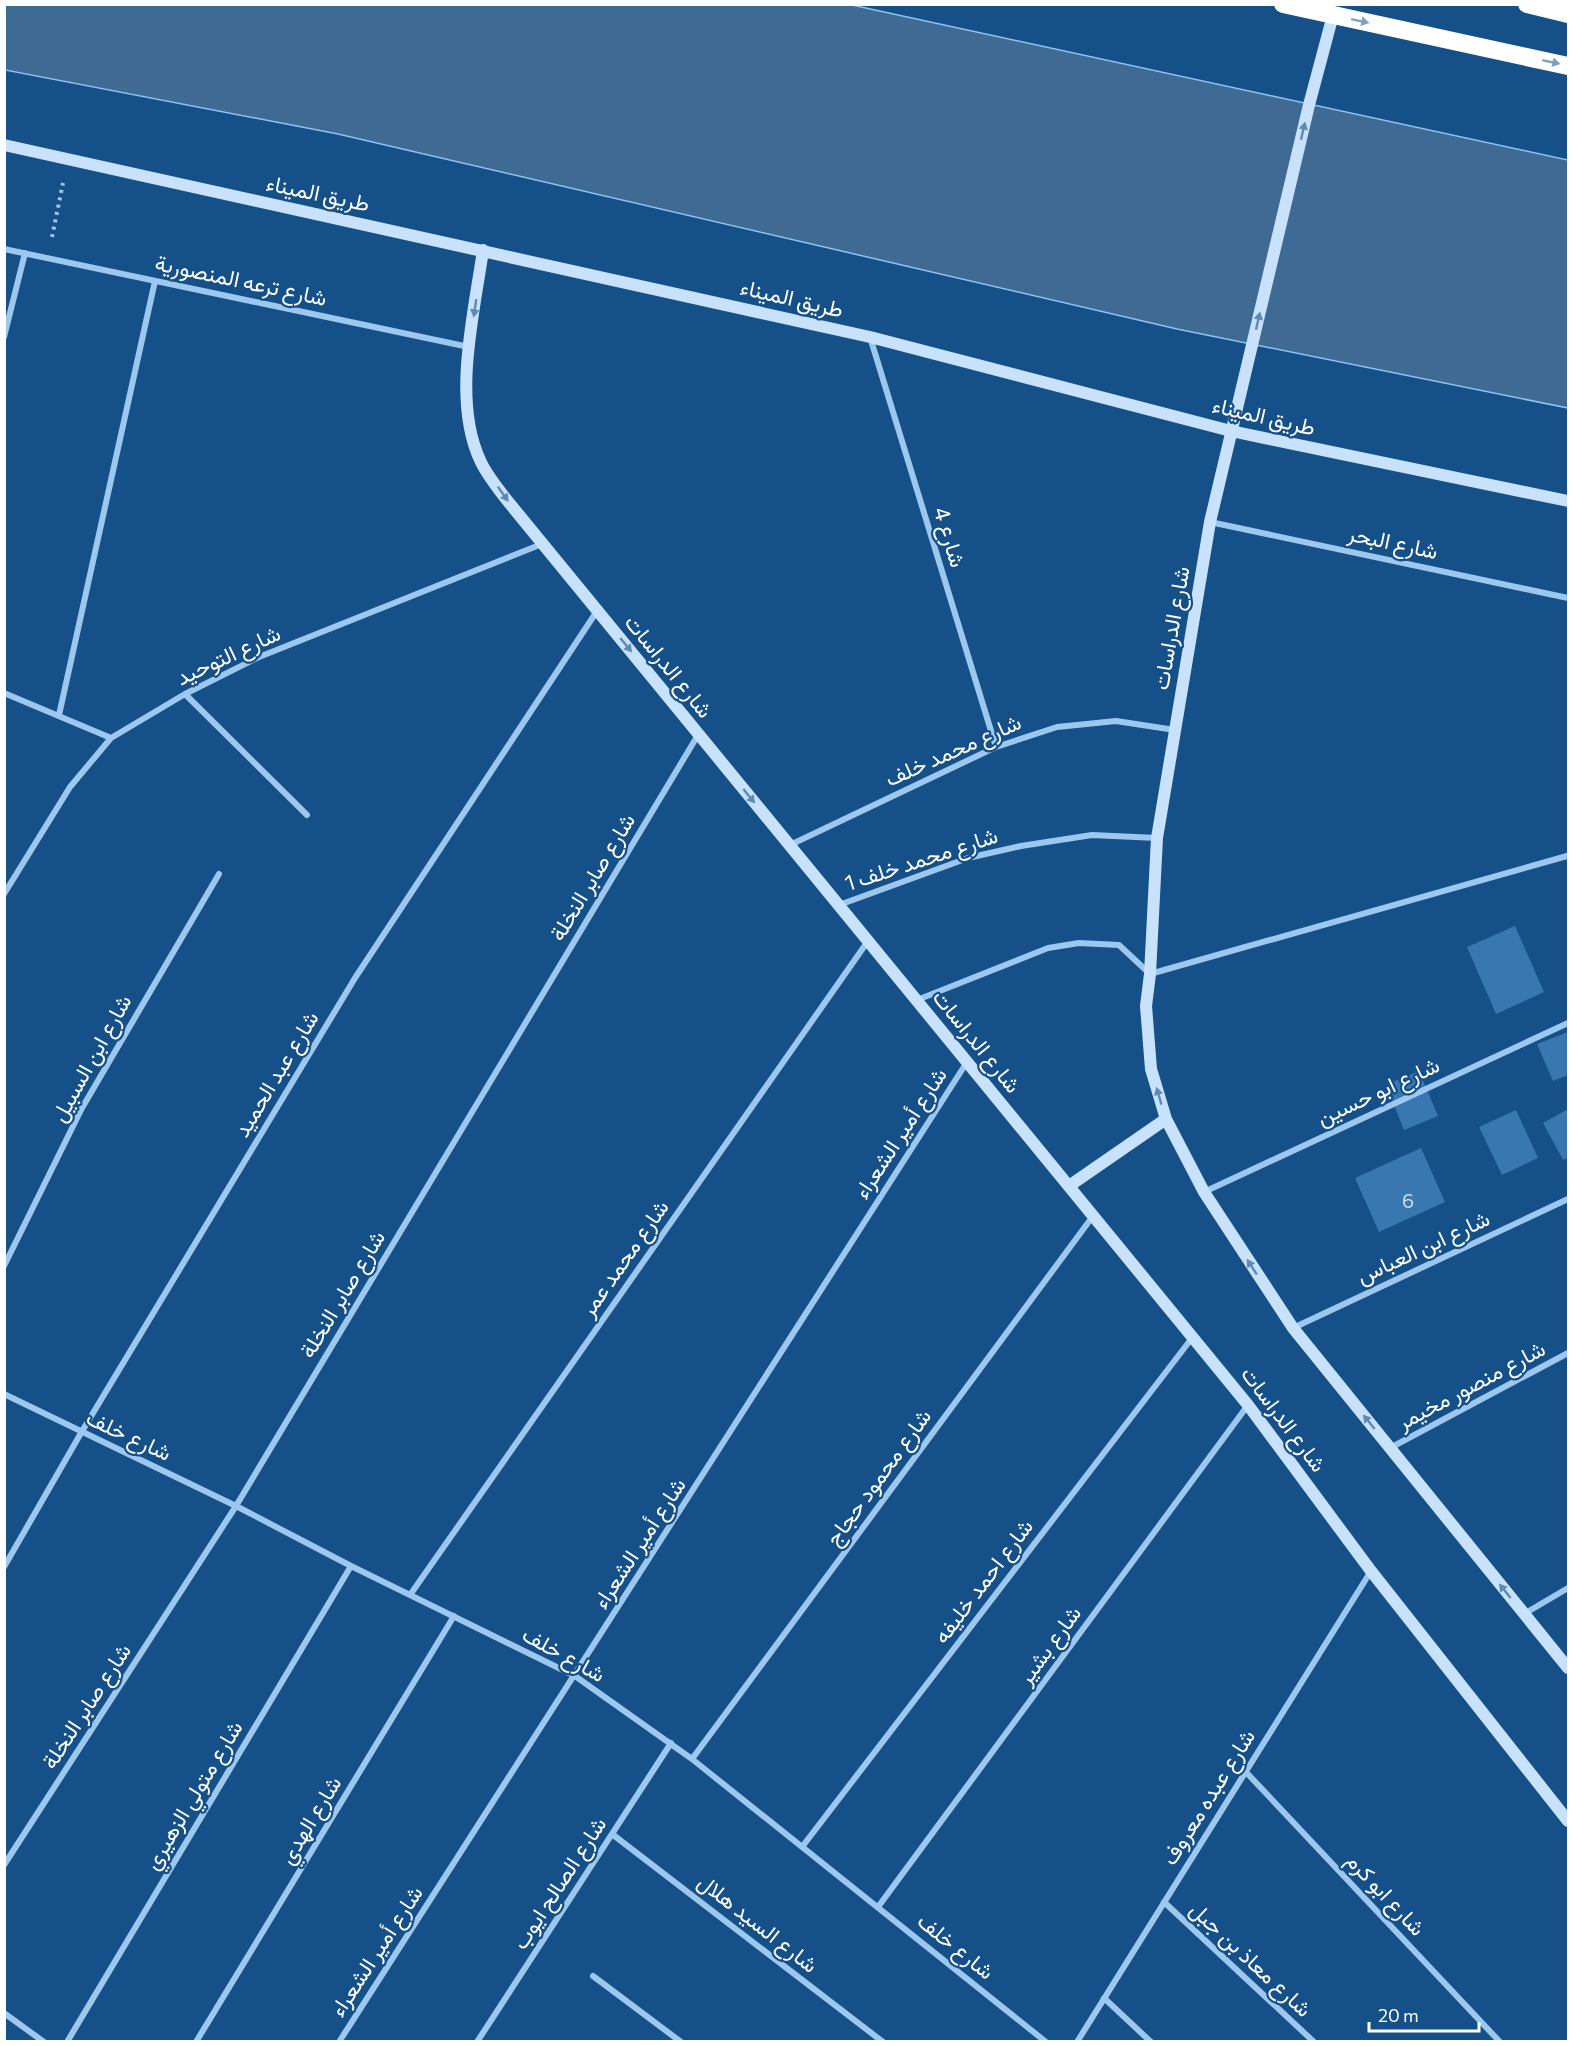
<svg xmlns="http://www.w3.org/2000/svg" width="1573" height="2046" font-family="Commissioner,Vazirmatn,sans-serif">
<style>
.water{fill:#3e6a94;stroke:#8ec4f2;stroke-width:1.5}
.building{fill:#3977b1}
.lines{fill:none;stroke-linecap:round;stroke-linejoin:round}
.path{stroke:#9cc8ef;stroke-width:4;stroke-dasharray:3 4.5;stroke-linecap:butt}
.street{stroke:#9cc8ef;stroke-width:6}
.secondary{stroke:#c9e2fb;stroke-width:12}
.highway{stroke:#fff;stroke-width:18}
.oneway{fill:#7e9fbe}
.oneway2{fill:#5d8ab7}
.labels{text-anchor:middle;stroke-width:4.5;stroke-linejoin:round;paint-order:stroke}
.number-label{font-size:20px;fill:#ceddec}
.street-label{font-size:22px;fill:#fff;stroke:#155089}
</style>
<rect width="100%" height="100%" fill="#155089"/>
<!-- water -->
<path class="water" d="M4,5H852L1568,160V408L1177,329L338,134L5,70Z"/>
<!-- building -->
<path class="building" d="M1515,926L1544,992L1496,1014L1467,947Z
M1568,1032V1075L1553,1081L1537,1044Z
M1419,1071L1438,1116L1404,1130L1386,1085Z
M1568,1109V1158L1563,1160L1543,1123Z
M1516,1110L1538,1158L1502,1175L1479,1127Z
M1421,1148L1445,1202L1379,1232L1355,1178Z"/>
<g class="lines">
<!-- path -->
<path class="path" d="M52,237L63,183"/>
<!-- street -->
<path class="street" d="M4,249L469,347
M4,337L25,253
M870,337L996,747
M1210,522L1568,598
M4,693L111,738
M185,694L307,815
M59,715L155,281
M790,845L996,747L1057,727L1116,721L1175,730
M4,894L70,787L111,738L185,694L259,657L542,544
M839,905L968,858L1021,846L1092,835L1157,838
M917,1000L1048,948L1079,943L1119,945L1150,974L1567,856
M1204,1192L1568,1023
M4,1266L82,1108L219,874
M1293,1328L1568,1199
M4,1394L236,1506L351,1566L575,1676L692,1759L1046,2042
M1390,1448L1568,1353
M4,1567L81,1433L355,978L597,611
M410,1595L868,941
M1524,1614L1568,1588
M692,1759L1093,1216
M1245,1771L1500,2042
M612,1834L883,2042
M802,1847L1192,1338
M4,1865L236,1506L698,735
M1164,1902L1314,2042
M878,1907L1248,1405
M593,1976L681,2042
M1104,1998L1151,2042
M4,2013L44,2042
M67,2042L351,1566
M196,2042L454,1616
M339,2042L967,1062
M477,2042L671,1743
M1077,2042L1371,1571"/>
<!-- secondary -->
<path class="secondary" d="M1333,15L1309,105L1210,522L1157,838L1150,974L1146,1006L1151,1069L1166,1119L1204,1192L1293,1328L1568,1668
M4,145L870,337L1231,431L1568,501
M483,250C474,314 452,400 480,460C486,474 497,487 506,499L1248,1405L1371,1571L1568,1821
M1069,1186L1166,1119"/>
<!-- highway -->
<path class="highway" d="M1283,4L1568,66
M1527,4L1568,14"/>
</g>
<!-- one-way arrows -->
<defs><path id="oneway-solid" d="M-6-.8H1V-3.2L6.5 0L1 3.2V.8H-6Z" transform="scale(1.5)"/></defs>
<g class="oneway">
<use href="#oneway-solid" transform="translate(1360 21) rotate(12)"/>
<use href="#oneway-solid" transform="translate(1551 62) rotate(12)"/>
</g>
<g class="oneway2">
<use href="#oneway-solid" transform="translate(1303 131) rotate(-77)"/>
<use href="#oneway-solid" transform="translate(475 308) rotate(98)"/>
<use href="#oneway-solid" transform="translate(1258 321) rotate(-77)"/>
<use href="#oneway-solid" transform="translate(503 494) rotate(55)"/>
<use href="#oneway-solid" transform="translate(626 645) rotate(51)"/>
<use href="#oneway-solid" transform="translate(749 796) rotate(51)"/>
<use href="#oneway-solid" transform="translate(1159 1096) rotate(-106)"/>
<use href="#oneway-solid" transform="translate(1252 1267) rotate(-123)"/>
<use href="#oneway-solid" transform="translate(1369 1422) rotate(-129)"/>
<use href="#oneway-solid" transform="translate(1505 1591) rotate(-129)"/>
</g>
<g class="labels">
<!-- number labels -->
<g class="number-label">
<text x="1408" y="1208">6</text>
</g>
<!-- street labels -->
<g class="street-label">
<text transform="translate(318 193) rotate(12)" y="8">طريق الميناء</text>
<text transform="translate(241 280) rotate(12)" y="8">شارع ترعه المنصورية</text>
<text transform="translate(792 298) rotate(13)" y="8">طريق الميناء</text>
<text transform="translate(1264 416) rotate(13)" y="8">طريق الميناء</text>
<text transform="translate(950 537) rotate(73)" y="8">شارع 4</text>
<text transform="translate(1393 542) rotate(12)" y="8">شارع البحر</text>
<text transform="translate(1171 628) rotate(-80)" y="8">شارع الدراسات</text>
<text transform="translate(228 655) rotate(-25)" y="8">شارع التوحيد</text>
<text transform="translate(669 666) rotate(51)" y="8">شارع الدراسات</text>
<text transform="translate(953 750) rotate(-24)" y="8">شارع محمد خلف</text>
<text transform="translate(921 859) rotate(-18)" y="8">شارع محمد خلف 1</text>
<text transform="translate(592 877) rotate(-59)" y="8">شارع صابر النخلة</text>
<text transform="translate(977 1041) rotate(51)" y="8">شارع الدراسات</text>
<text transform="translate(91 1058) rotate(-61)" y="8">شارع ابن السبيل</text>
<text transform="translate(276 1074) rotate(-59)" y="8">شارع عبد الحميد</text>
<text transform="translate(1378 1091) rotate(-25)" y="8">شارع ابو حسين</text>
<text transform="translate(900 1133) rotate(-57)" y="8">شارع أمير الشعراء</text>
<text transform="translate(1423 1247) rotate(-25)" y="8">شارع ابن العباس</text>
<text transform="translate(624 1258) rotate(-55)" y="8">شارع محمد عمر</text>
<text transform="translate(342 1294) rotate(-59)" y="8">شارع صابر النخلة</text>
<text transform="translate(1471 1385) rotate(-28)" y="8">شارع منصور مخيمر</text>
<text transform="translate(1284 1419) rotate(53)" y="8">شارع الدراسات</text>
<text transform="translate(129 1435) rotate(25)" y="8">شارع خلف</text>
<text transform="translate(878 1477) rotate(-54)" y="8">شارع محمود حجاج</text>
<text transform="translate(639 1543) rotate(-57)" y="8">شارع أمير الشعراء</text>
<text transform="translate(983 1581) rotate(-53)" y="8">شارع احمد خليفه</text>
<text transform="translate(1049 1645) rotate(-54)" y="8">شارع بشير</text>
<text transform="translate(564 1654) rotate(29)" y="8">شارع خلف</text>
<text transform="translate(86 1706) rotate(-57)" y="8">شارع صابر النخلة</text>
<text transform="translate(193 1795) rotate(-59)" y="8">شارع متولي الزهيري</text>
<text transform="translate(1208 1797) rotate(-58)" y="8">شارع عبده معروف</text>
<text transform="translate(310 1820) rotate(-59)" y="8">شارع الهدي</text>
<text transform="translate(559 1883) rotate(-57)" y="8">شارع الصالح ايوب</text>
<text transform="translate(1386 1894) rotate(47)" y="8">شارع ابو كرم</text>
<text transform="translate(758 1923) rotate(38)" y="8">شارع السيد هلال</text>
<text transform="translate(956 1946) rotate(39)" y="8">شارع خلف</text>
<text transform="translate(376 1951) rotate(-57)" y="8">شارع أمير الشعراء</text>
<text transform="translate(1251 1959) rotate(43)" y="8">شارع معاذ بن جبل</text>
</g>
</g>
<!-- border -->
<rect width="1573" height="2046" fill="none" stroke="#ffffff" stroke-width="12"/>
<!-- scale -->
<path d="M1369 2022v9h110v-9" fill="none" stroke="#ffffff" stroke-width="3"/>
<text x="1378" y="2022" font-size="18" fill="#ffffff" stroke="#155089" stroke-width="4.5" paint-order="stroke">20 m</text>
</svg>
